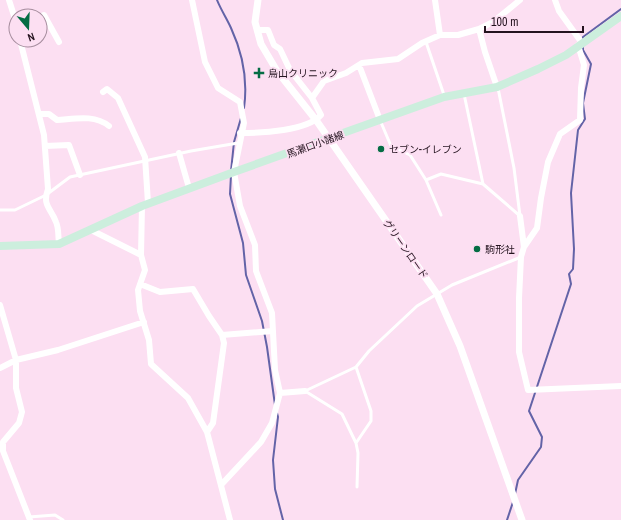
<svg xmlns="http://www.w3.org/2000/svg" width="621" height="520" font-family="'Archivo Narrow','Noto Sans JP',sans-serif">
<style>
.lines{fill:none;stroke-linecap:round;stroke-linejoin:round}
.stream{stroke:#6363a7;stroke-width:2}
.service{stroke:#fff;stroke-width:3}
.minor{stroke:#fff;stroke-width:6}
.tertiary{stroke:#fff;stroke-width:7}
.secondary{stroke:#ced;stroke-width:8}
.poi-dot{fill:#046d44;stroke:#fcdff2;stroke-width:1.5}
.labels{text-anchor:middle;stroke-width:3.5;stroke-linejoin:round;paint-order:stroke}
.poi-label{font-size:10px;fill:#24131f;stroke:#fcdff2;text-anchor:start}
.street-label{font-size:10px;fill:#24131f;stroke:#fcdff2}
</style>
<rect width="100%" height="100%" fill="#fcdff2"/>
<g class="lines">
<!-- stream -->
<path class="stream" d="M217,0C221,10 227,19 231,28C243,54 248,80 244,108
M583,40V37L621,9
M231,171L234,142L241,118
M231,175L230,194L243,243L246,275L262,321L267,347L275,405
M277,413L278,417L273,460L275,489L283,520
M515,494L518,480L541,447L542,437L529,411L571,284L569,274L573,269L574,249L571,193L578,130L585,119L583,103L591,64L583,50V47
M507,520L513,502"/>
<!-- service -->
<path class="service" d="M426,42L444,95
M498,88L514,168L520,216
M464,94L483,184
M380,120L391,146L410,155L426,180L441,215
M426,180L441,174L483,184L520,216
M0,210H15L46,195L70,177L191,151L238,143
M305,391L342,414L356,443L358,453L357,487
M305,391L356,367
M356,443L371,421V411L356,367L369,351L417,306L452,285L521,257
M29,517L55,515L63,520"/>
<!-- minor -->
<path class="minor" d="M9,0L16,22
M192,0L205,62L218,88L240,102L244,123L234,172L240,206L255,245L256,271L272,313L275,370L280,393L272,423L261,442L221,485
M435,0L440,35
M555,0L559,11L582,43
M40,17L44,15L59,42
M479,29L485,52L497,87
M257,30H268L274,45L280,49L290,70L312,98
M20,40L44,135L48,189C42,206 51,208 56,222C59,228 58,237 59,244
M359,65L380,120
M103,92L107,89L118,98L145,157L148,203
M40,114H49L57,120C74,119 94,114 109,126
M240,133C262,133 307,131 321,115L312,98L324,81L346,73L362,63L398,59L422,43L440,35H458L479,29L493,22L520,0
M45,146L69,145L80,175
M179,153L189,188
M142,206L141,255L145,270L138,290L140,311L149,340L151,364L188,398L207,432L230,520
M520,216L524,247L521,257L519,298V352L528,390L621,386
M91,230L141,255
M524,247L537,228L541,198L548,162L560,134L580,120L581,88L584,65L578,45
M140,284L160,292L193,289L209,316L222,335L224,343L213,423L207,432
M0,305L16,360V388L22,412L19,423L3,442V451L30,520
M222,335L273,331
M0,368L16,360L58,350L144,322
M280,393L305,391"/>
<!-- tertiary -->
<path class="tertiary" d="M258,0L255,22L261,44L277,71L316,120L437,294L460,346L522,520"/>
<!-- secondary -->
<path class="secondary" d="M0,246L59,244L142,206L234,172L444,97L497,87L538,69L566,55L621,16"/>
</g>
<!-- markers -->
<g class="poi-dot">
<path d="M257 67h4v4h4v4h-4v4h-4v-4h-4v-4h4z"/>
<circle cx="381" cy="149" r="4"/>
<circle cx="477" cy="249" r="4"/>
</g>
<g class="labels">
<!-- poi labels -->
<g class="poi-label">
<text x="268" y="77">烏山クリニック</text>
<text x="389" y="153">セブン-イレブン</text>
<text x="485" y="253">駒形社</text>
</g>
<!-- street labels -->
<g class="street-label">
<text transform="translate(315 144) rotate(-20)" y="4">馬瀬口小諸線</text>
<text transform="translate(406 249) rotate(55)" y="4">グリーンロード</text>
</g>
</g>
<!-- north arrow -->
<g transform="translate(28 28) rotate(161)"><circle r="19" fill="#fcdff2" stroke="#a68d9e"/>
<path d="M0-3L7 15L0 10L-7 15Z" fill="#046d44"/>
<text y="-6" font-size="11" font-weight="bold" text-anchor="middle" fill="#24131f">N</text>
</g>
<!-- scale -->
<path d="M485 26v6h98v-6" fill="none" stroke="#24131f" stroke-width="2"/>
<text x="491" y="26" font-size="12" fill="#24131f" stroke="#fcdff2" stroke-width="3" paint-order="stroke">100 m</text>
</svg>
